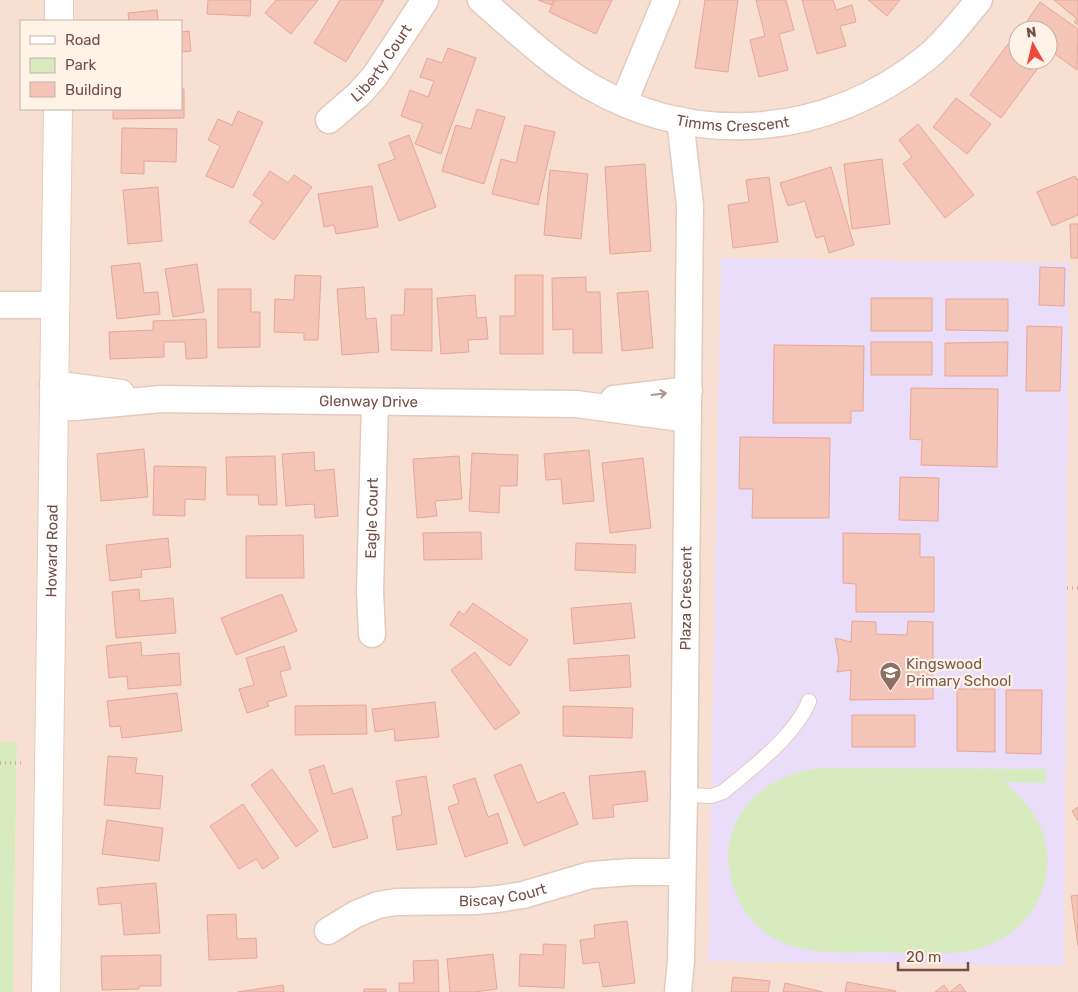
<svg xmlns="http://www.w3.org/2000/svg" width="1078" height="992" font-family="Rubik,sans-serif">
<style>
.residential{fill:#f7e0d1;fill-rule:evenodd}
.education{fill:#eaddf9}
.green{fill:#d8ebbe}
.building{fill:#f4c4b6;stroke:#e8a796}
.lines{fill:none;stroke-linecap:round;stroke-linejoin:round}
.lane-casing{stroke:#e4c9be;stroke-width:16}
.street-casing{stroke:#e4c9be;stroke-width:29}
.secondary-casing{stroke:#e9c9bb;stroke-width:30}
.path{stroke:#d9a799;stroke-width:3;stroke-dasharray:1 4;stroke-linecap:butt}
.lane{stroke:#fff;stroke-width:14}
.street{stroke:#fff;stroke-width:26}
.secondary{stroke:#fff;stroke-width:28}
.oneway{stroke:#ac9590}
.labels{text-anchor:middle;stroke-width:4.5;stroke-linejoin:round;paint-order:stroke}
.street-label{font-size:15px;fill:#754f46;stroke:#fff2e7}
.education-label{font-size:15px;fill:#785e54;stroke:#fff2e7;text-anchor:start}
</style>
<rect width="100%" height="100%" fill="#fdede0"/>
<!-- residential -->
<path class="residential" d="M0,0H1078V992H13L17,742H0ZM21,21H181V109H21ZM1018,30H1048V60H1018Z"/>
<!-- education -->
<path class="education" d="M721,258L1069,263L1064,966L708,961Z"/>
<!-- green -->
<path class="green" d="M0,742H17L13,992H0Z
M822,768L1046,769V783L1004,782C1037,809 1057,844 1043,888C1034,914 1016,934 991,944C957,959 911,952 875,952C852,952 827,954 804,949C791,947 779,942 769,935C754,925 743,911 736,894C709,829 757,773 822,768Z"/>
<!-- building -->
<path class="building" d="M208,0H251L250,16L207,14Z
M276,0H318L291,34L265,13Z
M340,0H384L346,62L314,43Z
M538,0H554L551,5Z
M555,0H612L596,34L549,12Z
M705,0H738L728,72L695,68Z
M756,0H786L794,30L779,34L788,70L759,77L750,40L765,36Z
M802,0H833L836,10L852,5L856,22L840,26L846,46L817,54Z
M868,0H900L887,16Z
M1054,0H1078V25L1074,22L1077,19Z
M1040,2L1078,29L1077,70L1048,49V30H1021Z
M157,10L158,21H129L128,13Z
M189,31L191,51L181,52V32Z
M1017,32L1018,60H1044L1001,118L970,95Z
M448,48L476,58L441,154L415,144L423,124L401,116L410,90L428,97L434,81L420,77L427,58L442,63Z
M181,89H184V118L113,119V109H181Z
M956,98L991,124L967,154L933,127Z
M477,109L505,117L484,184L442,171L456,125L471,129Z
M238,111L263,122L233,188L206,176L220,146L208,140L218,119L232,125Z
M918,124L974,195L945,218L903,164L912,157L899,140Z
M525,125L555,132L538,205L492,194L501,159L516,163Z
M122,128L177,129L176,162L144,161V174L121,173Z
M409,135L436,207L399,221L378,165L395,159L389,143Z
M882,159L890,224L852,229L844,164Z
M645,164L651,251L610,254L605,167Z
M831,167L854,245L829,253L824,236L816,238L805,201L788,206L780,183Z
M550,170L588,174L581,239L544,235Z
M270,171L288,183L294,175L312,187L274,240L249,222L263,202L253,195Z
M1075,176L1077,180L1078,179V215L1052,226L1037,192Z
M769,177L778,242L733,248L728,205L749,202L746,180Z
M372,186L378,227L336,234L334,225L324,227L318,194Z
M158,187L162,241L128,244L123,190Z
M1070,224H1078V258H1071Z
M140,263L144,293L158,292L160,314L117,319L111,266Z
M197,264L204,312L173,317L165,269Z
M1040,267L1065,268L1064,306L1039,305Z
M295,275L321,276L318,340H304V333L274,332L275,299L294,300Z
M515,275H543V354H500V316H515Z
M586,277V292H600L602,353H573V329L553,330L552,278Z
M364,287L366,319L376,318L379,352L342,355L337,289Z
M218,289H251V312H260V347L218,348Z
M405,289H432V351L391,350V315H404Z
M648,291L653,348L622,351L617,293Z
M475,295L477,318L486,317L488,339L468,340L469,352L441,354L437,298Z
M871,298H932V331H871Z
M946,299H1008V331L946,330Z
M206,319L207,358L186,359L185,342H164V357L110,359L109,332L153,330V321Z
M1027,326L1062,327L1060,391H1026Z
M871,342H932V375H871Z
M1008,342L1007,376H945V343Z
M774,345L864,346L863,411H851V423H773Z
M911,388L998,389L997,467L921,465L922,440L910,439Z
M740,437L830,438L829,518H752L753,489H739Z
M144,449L148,497L101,501L97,454Z
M589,450L594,501L563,504L561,479L546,480L544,454Z
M314,452L315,471L334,469L338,516L315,518L314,504L286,506L282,454Z
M472,453L518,455L517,486H500L499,513L469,511Z
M275,456L277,505H259L258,495H227L226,457Z
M459,456L462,499L435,501L437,516L417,518L413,459Z
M643,458L651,528L610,533L602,463Z
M154,466L206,467L205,500L185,499V516L153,515Z
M900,477L939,478L938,521L899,520Z
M481,532L482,559L424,560L423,533Z
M843,533L920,534V557H934V612H856V584L843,583Z
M303,535L304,578H246V536Z
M168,538L171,567L141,570L142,577L110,581L106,545Z
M576,543L636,545L635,573L575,570Z
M139,589L140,601L173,598L176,633L116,638L112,592Z
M282,594L297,631L236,655L221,618Z
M473,603L528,640L510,666L450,625L459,611L464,615Z
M631,603L635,638L574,644L571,608Z
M852,621L876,622V634L907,635L908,621L933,622V699L850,700L851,670L837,672L839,660L835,638L851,642Z
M141,642L142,656L179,653L181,685L128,689L127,676L109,678L106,646Z
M284,646L291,669L280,672L287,696L267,702L269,706L247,713L239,689L254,685L246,658Z
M475,652L520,713L495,730L451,670Z
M629,655L631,687L570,691L568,659Z
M957,689H995V752L957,751Z
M1006,690H1042L1041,754L1006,753Z
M177,693L182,731L122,738L120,726L110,727L107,701Z
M435,702L439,737L395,741L394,729L375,732L372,709Z
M366,705L367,734L295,735V706Z
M563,706L633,708L632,738L563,736Z
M852,715H915V747H852Z
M108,756L137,758L135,773L163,776L160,809L104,805Z
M521,764L537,803L564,792L578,824L524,846L494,775Z
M324,765L333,794L352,788L368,838L333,848L309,770Z
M272,769L318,831L296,847L251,785Z
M645,771L648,801L613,805L614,817L593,819L589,776Z
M426,776L437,844L397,850L392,817L402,815L396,781Z
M475,778L488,817L498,813L508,843L465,857L448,807L459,803L453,785Z
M243,804L279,858L263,869L256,859L239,869L210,826Z
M1078,807V821L1072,811Z
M107,820L163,828L159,861L102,854Z
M156,883L160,933L124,935L121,903L99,905L97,888Z
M1078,895V946L1071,896Z
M236,914L237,939L256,938L257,958L209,960L207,915Z
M627,921L635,983L603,987L599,962L583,964L580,940L595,938L594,925Z
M543,944L566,945L564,988L519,986L520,954L543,955Z
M493,954L497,989L475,992H450L447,959Z
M161,955V986H139V989L102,990L101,956Z
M438,960L439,992H399V983H414L413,961Z
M733,977L770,981L768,992H731Z
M847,982L896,991V992H845Z
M785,983L823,992H783Z
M960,984L966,992H950Z
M283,985L284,992H238Z
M944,985L949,992H935Z
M364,989H386V992H364Z"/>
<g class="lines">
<defs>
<path id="lane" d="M684,795L712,796L723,792C751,769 796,735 809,701"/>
<g id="street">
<path id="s1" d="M481,0C516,30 551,64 591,87C700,149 828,136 925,59C946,42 962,20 979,0"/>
<path d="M624,102L666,0"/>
<path id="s2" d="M329,120L359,94L375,76L425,0"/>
<path d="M0,305H54"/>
<path d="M53,384L121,393"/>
<path d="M614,399L689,390"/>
<path id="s3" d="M53,407H75L161,399L576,404L688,419"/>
<path id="s4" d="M372,634L370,591L375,402"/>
<path id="s5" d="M328,931L356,914L378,905L396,902L475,901L498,899L523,895L591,875L631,872H682"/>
<path id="s6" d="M678,992L681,961L684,795L690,205L680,120"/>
</g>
<g id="secondary">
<path d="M59,21V0"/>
<path id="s7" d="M46,992L58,109"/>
</g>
</defs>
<!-- lane casing -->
<use href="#lane" class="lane-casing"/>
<!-- street casing -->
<use href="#street" class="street-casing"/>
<!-- secondary casing -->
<use href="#secondary" class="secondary-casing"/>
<!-- path -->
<path class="path" d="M1067,588H1078
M0,763H24"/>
<!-- lane -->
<use href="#lane" class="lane"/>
<!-- street -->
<use href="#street" class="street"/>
<!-- secondary -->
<use href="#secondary" class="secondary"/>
</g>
<!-- one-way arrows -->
<defs><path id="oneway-shaft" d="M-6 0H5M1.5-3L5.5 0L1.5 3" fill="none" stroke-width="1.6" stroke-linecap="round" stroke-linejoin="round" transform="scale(1.25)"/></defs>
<use class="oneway" href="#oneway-shaft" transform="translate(659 394) rotate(-7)"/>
<!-- icons -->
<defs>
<symbol id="school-pin" viewBox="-11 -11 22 30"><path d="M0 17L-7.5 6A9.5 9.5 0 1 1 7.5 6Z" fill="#8d6e63" stroke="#fff2e7"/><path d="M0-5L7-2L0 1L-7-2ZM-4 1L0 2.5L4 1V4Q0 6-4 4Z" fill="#fff"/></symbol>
</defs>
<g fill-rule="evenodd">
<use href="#school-pin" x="878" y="660" width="25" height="34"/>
</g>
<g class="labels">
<!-- street labels -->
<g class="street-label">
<text dy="5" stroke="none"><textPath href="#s2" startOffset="78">Liberty Court</textPath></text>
<text dy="5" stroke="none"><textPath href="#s1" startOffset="289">Timms Crescent</textPath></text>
<text dy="5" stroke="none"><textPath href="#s3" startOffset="316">Glenway Drive</textPath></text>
<text dy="5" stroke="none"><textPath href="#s4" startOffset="116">Eagle Court</textPath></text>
<text dy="5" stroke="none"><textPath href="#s7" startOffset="441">Howard Road</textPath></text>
<text dy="5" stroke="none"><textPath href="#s6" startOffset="394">Plaza Crescent</textPath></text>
<text dy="5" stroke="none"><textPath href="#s5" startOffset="182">Biscay Court</textPath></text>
</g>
<!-- education labels -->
<g class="education-label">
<text x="906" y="669">Kingswood<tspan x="906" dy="17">Primary School</tspan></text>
</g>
</g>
<!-- legend -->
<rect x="20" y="20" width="162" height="90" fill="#fff2e7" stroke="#c8b1a7"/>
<rect x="30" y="36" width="25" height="8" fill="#ffffff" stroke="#c8b1a7"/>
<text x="65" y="45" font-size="15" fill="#754f46">Road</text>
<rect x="30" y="58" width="25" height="15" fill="#d8ebbe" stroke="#c8b1a7"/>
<text x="65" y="70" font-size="15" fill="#754f46">Park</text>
<rect x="30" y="82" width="25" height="15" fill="#f4c4b6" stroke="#c8b1a7"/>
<text x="65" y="95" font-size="15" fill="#754f46">Building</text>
<!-- north arrow -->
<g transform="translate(1033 45) rotate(352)"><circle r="24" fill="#fff2e7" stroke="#c8b1a7"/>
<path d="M0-4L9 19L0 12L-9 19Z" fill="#ee473e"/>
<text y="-8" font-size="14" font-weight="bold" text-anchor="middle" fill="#754f46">N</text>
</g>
<!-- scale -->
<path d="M898 962v8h70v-8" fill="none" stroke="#754f46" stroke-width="2.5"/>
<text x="906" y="962" font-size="15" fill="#754f46" stroke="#fff2e7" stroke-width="4" paint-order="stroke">20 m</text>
</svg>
